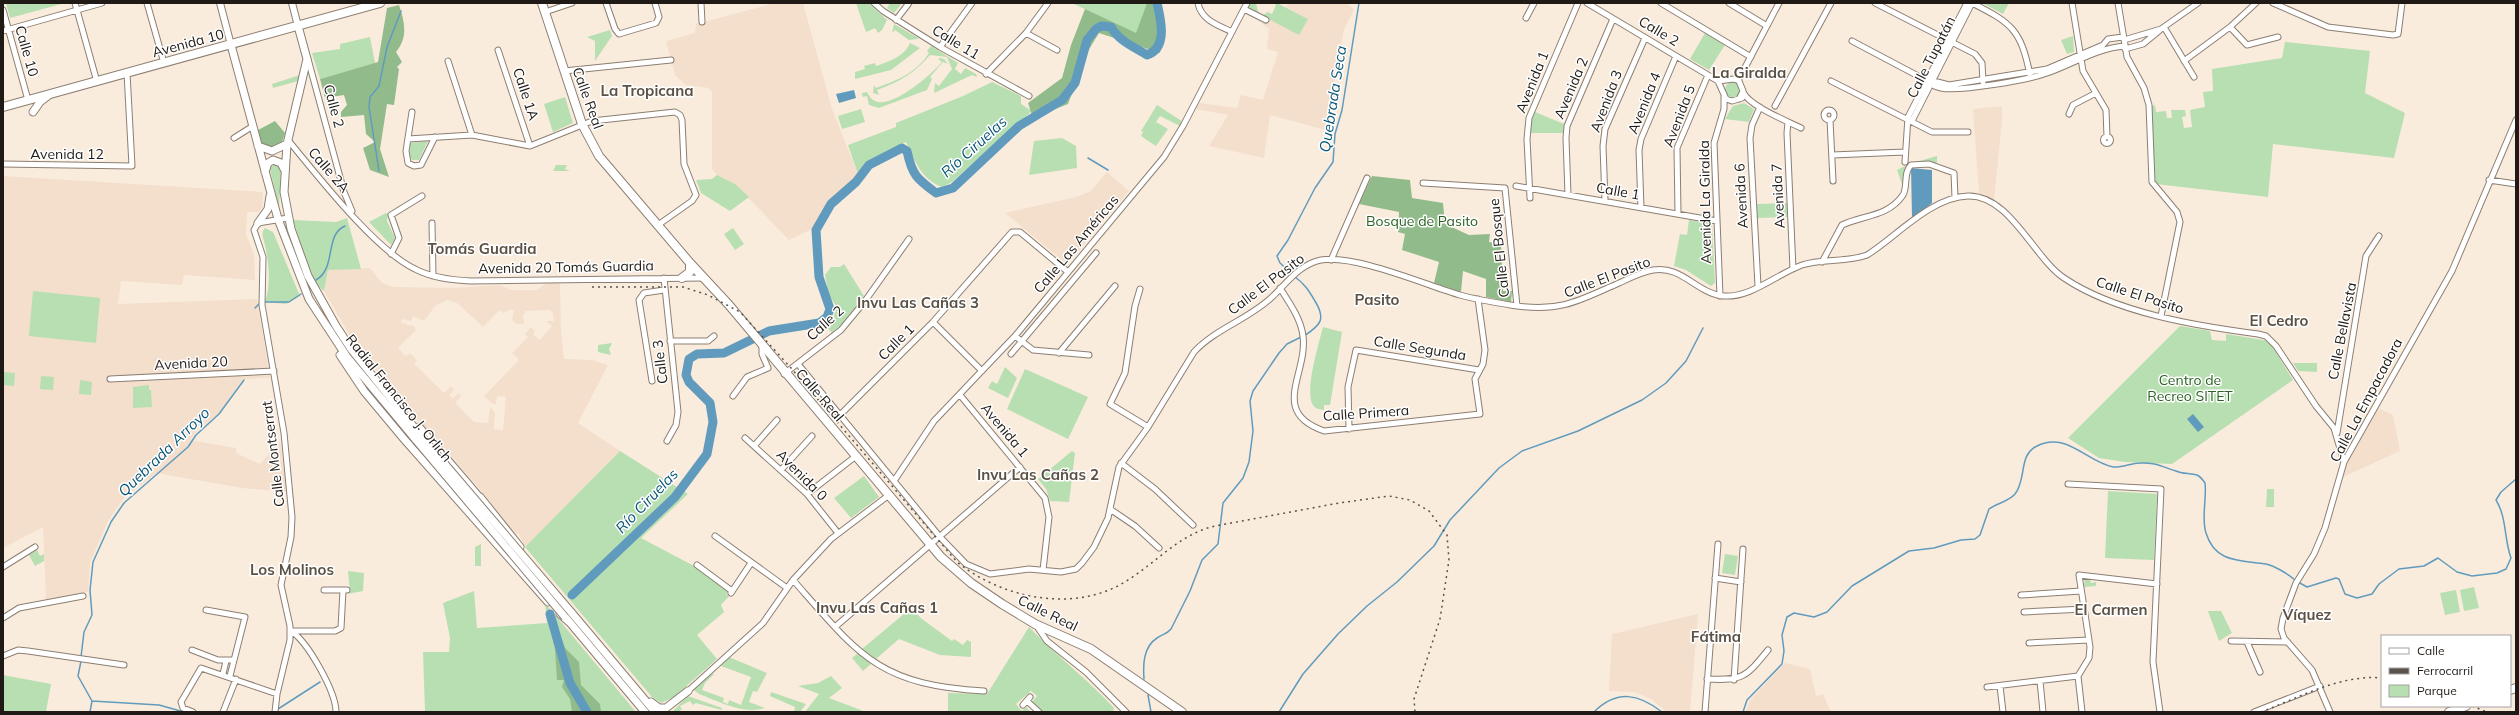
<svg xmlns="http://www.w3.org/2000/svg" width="2519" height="715" font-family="Mulish,sans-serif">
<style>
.built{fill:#f3dfcb;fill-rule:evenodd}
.green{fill:#b8dfb1}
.forest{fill:#92bb8c}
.water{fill:#609bbe}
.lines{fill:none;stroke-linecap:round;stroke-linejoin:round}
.stream{stroke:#609bbe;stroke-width:1.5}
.river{stroke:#609bbe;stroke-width:9}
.minor-casing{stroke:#8c7f72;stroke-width:7}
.tertiary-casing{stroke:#8c7f72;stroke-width:8}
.secondary-casing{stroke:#8c7f72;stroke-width:9}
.primary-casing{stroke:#8c7f72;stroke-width:10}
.minor{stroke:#fff;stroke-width:5}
.tertiary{stroke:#fff;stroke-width:6}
.secondary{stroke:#fff;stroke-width:7}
.primary{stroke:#fff;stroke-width:8}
.rail{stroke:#5a534b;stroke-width:1.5;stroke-dasharray:2 4;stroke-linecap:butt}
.secondary-bridge-casing{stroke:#8c7f72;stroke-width:9;stroke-linecap:butt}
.secondary-bridge{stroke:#fff;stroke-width:7}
.labels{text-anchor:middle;stroke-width:3;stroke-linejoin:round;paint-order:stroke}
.street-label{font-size:14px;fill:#1f1a15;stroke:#fff}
.park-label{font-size:14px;fill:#2b6123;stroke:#fff}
.neighbourhood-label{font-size:15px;font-weight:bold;fill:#5c5145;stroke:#fff}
.water-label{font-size:15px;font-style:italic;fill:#085679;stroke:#fff}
</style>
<rect width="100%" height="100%" fill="#faecdd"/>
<!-- built -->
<path class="built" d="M775,3H803L832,109L858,174L833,198L812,229L789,240L735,184L717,175L712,169V92L709,88L686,85L675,75L666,41L695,33L696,24Z
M1289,3H1347L1354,10L1344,29L1325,130L1270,115L1264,158L1209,146L1228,115L1196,109L1199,103L1237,108L1241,95L1263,100L1278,52L1267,49L1269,29L1262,24L1266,17L1308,19L1286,7Z
M2002,106V121L1994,200L1979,193L1973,109Z
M1107,172L1129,191L1067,264L1005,213L1076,197L1091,191Z
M3,176L263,192L262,208L259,212H247L246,234L254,254L255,280L184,275L182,285L121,281L118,304L257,299L270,378L243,379L219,413L197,431L190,440L236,448V453L260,464L280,441L287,492L242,488L156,473L124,498L108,521L90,563L88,592L46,600L43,527L3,548Z
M370,268L382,283L393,287L455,288L500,285L512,290H536L547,283H560L561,332L564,359L592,360L608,365L578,423L620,451L525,547L519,534H514L478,487L445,449L440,447L371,364L353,341L324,291L328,270ZM447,300L457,303L483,327L500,310L504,313L511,309L514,311L512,320L516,324H524L523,315L526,311L550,310L553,313L554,321H546L552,326L540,340L533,334L535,331L531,327L525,334L528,337L512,353L519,360L484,396L493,404H496L497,396L506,397L503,430L494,429L495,412L490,407L488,423L474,422L455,403L461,396L458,393L453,399L449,395L454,390L451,386L444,393L414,364L417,360L410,353L406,356L398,348L416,330L414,326L401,323L402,319L411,321L413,316L424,321L435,306Z
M2378,408L2393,415L2400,451L2343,477L2347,460Z
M1698,614L1690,712H1667L1651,699L1634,692L1609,691L1612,634Z
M1785,663L1810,669L1816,696L1823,694L1831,712H1746L1750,700Z"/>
<!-- green -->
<path class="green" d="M6,3H65L10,18Z
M856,3H869L887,20L882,30L878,33L875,28L866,32Z
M890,3H902L894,13L887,8Z
M1072,3H1147V4L1136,34Z
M1250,3H1256L1258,12L1263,15L1268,12L1272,14L1276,5L1273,3H1277L1308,19L1299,35L1248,8Z
M1982,3H2009L2003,14Z
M894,24L918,38V39L909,40L895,30L892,33Z
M610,30L612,36L595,61V41L587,37Z
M1705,33L1725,45L1709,70L1690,59Z
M2073,36L2074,52L2067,54L2061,40Z
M370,37L375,63L320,79L312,53L340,49V44Z
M2285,42L2370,51L2365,93L2405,113L2394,158L2273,144L2268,197L2156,184L2153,165L2152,106L2155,105L2156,112L2166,111L2167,118H2172L2171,110H2185L2186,116L2182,117L2184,128L2192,127L2190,110L2205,107L2203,92L2213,91L2212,69L2282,58Z
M910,43L920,48L891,70L855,79V72L865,69L864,66L875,63L876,66C888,62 905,56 910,43Z
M931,46L958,63L955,69L961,74L965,68L976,74L977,77L972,75L934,93L935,83L939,86L952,69L947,57L930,55C915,73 899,82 877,90L879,95L873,93L874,85L876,88C898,80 916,73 929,53L927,51Z
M940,58L944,59L948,64L943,62L930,77L932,79L927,90L879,108L869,105L867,96L863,97L862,93L867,92C869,96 872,101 878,102C896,105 931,75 942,62L938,59Z
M300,75L298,81L273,88L272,84Z
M992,82L1021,96V104L1032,111L952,182L942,187C921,179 915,161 906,142L867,163L858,174L848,145L896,127V123L963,96Z
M1725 90a8 8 0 1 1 16 0a8 8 0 1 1-16 0Z
M565,97L573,123L553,132L544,104Z
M1744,103L1754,109L1749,122L1725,119L1733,106Z
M1157,105L1183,122L1180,126L1160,116L1156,122L1168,129L1156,146L1141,136L1143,132L1141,131Z
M861,109L865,122L842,129L838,116Z
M1535,112L1564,124L1563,133H1531V121Z
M1062,138L1076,146L1077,168L1029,175L1034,141Z
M428,141L419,160H412L409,155L410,143Z
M1937,156V164L1916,162Z
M274,164L281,168L279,208L270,169Z
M556,165H567L565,169L570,171H553Z
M1905,166L1902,184L1897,170Z
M717,175L735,184L749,197L730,211L701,193L696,180L712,179Z
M1787,203V217L1757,218V204Z
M386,213L388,214L387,221L395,238L391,245L369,222Z
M347,218L361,269L328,270L324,291C307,279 299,239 293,220L336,222Z
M1689,220L1712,224L1715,283L1711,286L1686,270L1674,266L1680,234L1687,235Z
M265,228L273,232L300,296L286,304L265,302C271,285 269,263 265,245C264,239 260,233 265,228Z
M733,228L744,244L735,250L724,234Z
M844,264L864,296L842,324L832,333L825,325L834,317L836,306L829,295L825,275L831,267H840Z
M33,291L100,298L96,343L29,336Z
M2180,326L2210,331L2212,340L2226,341V334L2269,341L2293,380L2172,464L2125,462L2099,458L2068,438Z
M1323,327L1342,332L1330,405H1324V410C1319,409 1315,409 1313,405C1304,392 1319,343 1323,327Z
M612,343L609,349L611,355L598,352V345Z
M2293,363H2317V372L2298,371Z
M1005,367L1017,378L1008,398L988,388L992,381L997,384Z
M1025,369L1088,397L1068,439L1007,409Z
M3,372L15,373L14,386L3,385Z
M41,376L54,377L53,390L40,389Z
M80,380L92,382L91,395L79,394Z
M149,385V390H151L152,407L133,408V387Z
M620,451L688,494L641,538L696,567L729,590L726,594L729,596L721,605L724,612L697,635L717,659L674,697L661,703L652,697L525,547Z
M1072,451L1075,453L1069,502L1050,501L1046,489L1038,479Z
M864,476L879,497L851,518L834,498Z
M2267,489H2274V507H2266Z
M2108,491L2157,494L2154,560L2105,558Z
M481,544V566H475V547Z
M37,550L40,556L44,554V561L35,566L29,555Z
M1725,554L1738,556L1735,575L1722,573Z
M348,571L364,573L363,591L347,594L350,592Z
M2085,578L2090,579L2091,583L2096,582V586L2084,587Z
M2474,587L2479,608L2464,611L2460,590Z
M2456,590L2460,612L2445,615L2440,593Z
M474,591L477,628L547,623L545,603L636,712H425L423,652H449L450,638L443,603Z
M911,608L922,619L952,641L954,639L963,645L967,640L971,642V657L940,655L899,639L876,659L862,649Z
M2208,611H2221L2232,633L2219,641Z
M1029,627C1056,655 1087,679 1114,708L1113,712H1043L1032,702L1037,696L1031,691L1016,704L1022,711L1026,707L1031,712H948V693L987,694Z
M858,653L871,664L863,671L852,658Z
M729,657L767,673L757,692L753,691L749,702L765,708C744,715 720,702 699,694L693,689L712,673L714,674L705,683L702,690L724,698L723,702L728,704L729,700L741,705L751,677L721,666Z
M3,675L51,684L46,712H3Z
M831,676L842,688L829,698L866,712H805L819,694L798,686L818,683Z
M771,692L806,704L800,712H794L795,707L770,696Z
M688,696L722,708L721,710L696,703L693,705L690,701L680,706L682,709L679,712H672Z"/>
<!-- forest -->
<path class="forest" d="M1147,3H1159L1164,28L1160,53L1099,33L1088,51L1068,104L1033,118L1028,103L1062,78L1071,45L1085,9L1136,33Z
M399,5C405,23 408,37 396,52L402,62L397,67L399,69L394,105L387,104L380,149L389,177L370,170L363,148L375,142L366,134L364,115L341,117V112L347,105L344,95L325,98L320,79L378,62L387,8Z
M275,121L285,133L281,145L272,147L261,144L258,130Z
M1372,176L1410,180L1412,198L1443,203L1445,224L1469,235L1490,234L1489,242L1501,244L1503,291H1512L1511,302L1486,297V279L1463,271L1461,292L1434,283L1439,262L1402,250L1405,234L1398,232L1399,212L1359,204Z
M555,621L565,648L579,662L581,685L600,704L601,712H572L570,699L562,687L564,680H557L555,649L549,624Z"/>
<!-- water -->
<path class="water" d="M854,90L856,98L839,103L836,94Z
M1911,168L1932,170V203L1912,218Z
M2193,414L2204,427L2198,432L2187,419Z"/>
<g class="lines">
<!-- stream -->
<path class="stream" d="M1088,158L1108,170
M379,171L369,107L370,97L379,86L387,47L401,11
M1292,274L1280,263L1277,256L1288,240L1315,188L1333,162L1335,134L1342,110L1359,3
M1295,277C1305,284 1309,291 1315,301C1326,319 1321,325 1304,336
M316,280C337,268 324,235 345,226
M264,302H289L301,294
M255,308L260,303
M2298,582L2307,587L2336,578L2339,579L2345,594L2357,598L2372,594L2379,584L2399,569L2424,566L2438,558L2457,572L2472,576L2497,573L2506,569L2511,558C2504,539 2507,518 2496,500L2501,492L2516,479
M81,657L84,632L92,615L90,590L93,562L111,522L124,503L188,447L196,435L219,414L244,380
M81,661L78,676L92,701
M1144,679C1143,665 1143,647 1157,638C1163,634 1167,634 1171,629L1190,591L1202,560L1218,544L1223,503L1243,478L1249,462L1253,431L1250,401L1253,391L1279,353L1287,344L1301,337
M1148,695L1151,712
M92,701L159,705L184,712
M278,709L320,682
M90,712L92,701
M1279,712L1303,674L1338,634L1367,606L1397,582L1434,546L1450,520L1499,468L1522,451L1578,431L1642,400L1666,383L1686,361L1703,328
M1594,712C1617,689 1639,694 1662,712
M1743,712L1747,700L1782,664L1784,651L1782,635L1787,617L1794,613L1814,617L1827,612L1852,586L1909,551L1934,548L1961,540L1975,539L1980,535L1989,509C1997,503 2008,502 2015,494C2027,479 2018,455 2037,446C2066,431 2087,462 2113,467C2122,468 2131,463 2140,463C2154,462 2163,467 2176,471C2182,474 2190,473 2197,475C2201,477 2203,480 2205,483C2207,499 2201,518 2206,533C2215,563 2240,560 2266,564C2275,566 2288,574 2295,580"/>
<!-- river -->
<path class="river" d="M572,595L675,497L707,454L713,422L710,403L689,382L686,375L689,359L697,354L724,353L769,331L819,323L827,317L830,309L819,277L816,230L831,204L856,182L869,165L902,148L907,151C912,175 917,179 936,193L953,188L1019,126L1062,100L1075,83L1087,40L1096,29L1101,26L1111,27C1119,41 1134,47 1147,55C1168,48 1161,20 1157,3
M550,614L570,683L587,712"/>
<defs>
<path id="minor" d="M75,3L97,82
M147,3L164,63
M606,3L615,29L619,34L656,23L659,17L655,3
M701,3L702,22
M874,3L883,11L940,47L1029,96
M1198,3C1201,20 1218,25 1232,32
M1587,3L1718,81L1734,79L1739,81L1743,91L1739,99
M1661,3L1751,57
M1729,3L1767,26
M1875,3L1975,54L1982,63L1983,82
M1972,3C2012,23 2021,30 2030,75
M2072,3L2083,71L2106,110L2107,137
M2118,3L2127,57L2144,88L2149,105L2152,182L2177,212L2180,222L2161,316
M2273,3L2328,27L2393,35L2398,34L2402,3
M1244,9L1266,20
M3,10L28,100
M545,12L572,3
M1526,18L1534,3
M896,20L909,3
M2164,27L2194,77
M2230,27L2247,45L2278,37
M3,31L102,3
M1026,33L1057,50
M2124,40L2161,29L2198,3
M1852,41L1922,78L1949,85L2047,69L2103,45L2108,39L2123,37
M940,47L972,3
M2125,49L2143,44L2160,30
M498,50L530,146
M308,59L344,192L352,211
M448,61L472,135
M2184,61L2230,27L2256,3
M564,71L671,60
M986,74L1026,33L1048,3
M1922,78C1927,83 1933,86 1941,88C1959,92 2028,80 2047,73C2073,64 2097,48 2125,46
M1734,79L1740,77L1779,3
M1718,81L1726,99L1732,101L1742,98
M1831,81L1932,132H1968
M1743,92C1749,106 1787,121 1801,128
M1775,106L1831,3
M1824 115a5 5 0 1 1 10 0a5 5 0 1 1-10 0Z
M412,112L406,151L408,163L414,166L421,165L435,137
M2069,114L2073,105L2096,93
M1830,120L1833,181
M1909,121L1913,119L1972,3
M1788,122L1787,133L1793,269
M2103.5 140a3.5 3.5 0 1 1 7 0a3.5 3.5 0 1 1-7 0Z
M234,138L253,126
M408,139L472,135L530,146L592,121L675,112L680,115L682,120L684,164L696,195L692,201L658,225
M288,140C317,175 375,250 415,269C432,278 452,280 471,281L703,278
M1832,155L1905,152
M1905,162L1908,117L1967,3
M3,164L132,166L127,73
M2489,180L2516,184
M1423,183L1505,188L1517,306
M1516,186L1717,221
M1568,195L1566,138L1567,126L1613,19
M1530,198L1527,139L1529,118L1578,3
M1605,201L1603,146L1605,129L1645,38
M1641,208L1639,150L1641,139L1676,56
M1678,214L1677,148L1708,75
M432,223L433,276
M391,254L399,238L391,215L422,196
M1331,260L1367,178
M1822,262L1842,225C1863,215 1888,217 1903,195C1908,187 1903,173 1911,165L1929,164L1954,173L1955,198
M664,278L678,412L676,425L667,441
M1758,286L1750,138L1752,125L1760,107
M1280,288C1289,302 1301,319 1303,336C1308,374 1269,412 1324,431L1480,414L1475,379L1483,364L1485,350L1478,299
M1140,289L1135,306L1125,373L1110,404L1148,427
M1720,296L1714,143L1724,109V97
M933,322L982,371
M1015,336L1033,350L1089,355
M670,341H708L714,336
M1059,353L1115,286
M1011,354L1096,253
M798,364L940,537L966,564L990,574L1029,569L1061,572L1076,569L1082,563L1094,547L1108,518L1119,467L1148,427L1194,352C1215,329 1249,319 1272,297C1287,283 1300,264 1321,260C1354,254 1426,285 1460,295C1478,300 1498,303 1517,306C1562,312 1580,300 1619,283C1630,278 1641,272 1653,270C1682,265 1697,294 1724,296C1751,298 1777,274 1802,265C1822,258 1846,263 1867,255C1896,237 1931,197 1968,196C2010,195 2033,257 2064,278C2116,313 2197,326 2258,334L2266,336L2276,346L2316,406L2334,428L2344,462
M784,374L841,330L865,301L909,239
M110,379L274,371
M652,381L639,300L644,293L664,290
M960,395L1045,498L1049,517L1043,570
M733,396L747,377L768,368L762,354V347
M840,415L933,322L1012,232H1020L1068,272
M1349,429L1348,387L1356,350L1479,370
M2337,433L2366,256L2379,236
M745,438L807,494L838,533
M754,446L777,420
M1121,463L1155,489L1193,525
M781,470L812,436
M894,481L934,421L1015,336L1164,157L1183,126L1247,3
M2068,484L2161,489L2153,662L2160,712
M807,494L856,456
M1110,509L1135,526L1159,548
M715,536L787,588
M697,565L732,591
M3,567L35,547
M1715,578L1741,582
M793,580C859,655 878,685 984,691
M324,590H347
M731,593L751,563
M2021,595L2081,591
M206,610L245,617L230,676
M2024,612L2084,609
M3,618L19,608L83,596
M1036,625L1047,641L1086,672L1126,712
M835,627L1020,467
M291,631C308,642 336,692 336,712
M292,631H335L341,628L343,590
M2231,641L2287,642
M2247,642L2260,672
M2029,643L2089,640
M192,650L218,660H234
M3,656L18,650L28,651L124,665
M223,674L226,661
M2078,676L2089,658L2090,647L2079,575L2157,584
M2078,676L2082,712
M1707,679C1743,681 1746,677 1768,650
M1734,680L1743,549
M2040,681L2043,712
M2000,686L2003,712
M1987,687L2078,676
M688,691L763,623L793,580L831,539L889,495
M1027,701L1039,712
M1023,705L1030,697
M193,712L183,708L181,702L201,668L277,694
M223,712L236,679
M275,712L277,694L290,640V626L281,585L291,537L292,517L284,433L262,305L263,257L254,230L258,223L288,218
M1705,712L1718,544
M2254,712L2320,686
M2330,712L2312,670L2284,638L2281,629L2283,618L2296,583L2314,554L2325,528L2344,462L2452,271L2516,120"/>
<path id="tertiary" d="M220,3L231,45
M292,3L298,26"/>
<path id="secondary" d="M298,26L307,59L287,144L284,192L291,229L308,276L336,326L351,349L421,436
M231,45L278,219L309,299L347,357L416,440
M33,112L40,102L49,95
M258,146L272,151L287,144
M265,172L268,163L273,160L281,163L284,169
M258,223L268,209L270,196
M340,355L364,391L404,439L548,602
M419,427L463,478V482L458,488
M463,478L479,497
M469,499L475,495L480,497L520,547
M571,612L655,712
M560,614L569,622
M567,619L645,712
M651,702L659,708H666L688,691"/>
<path id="primary" d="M542,3L582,124L599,156L690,263L729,305L941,557L971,583L1002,604L1035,624L1091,649L1182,712
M3,107L380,3
M682,278L690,272V263
M2510,690L2516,688
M2449,712L2466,706"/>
</defs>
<!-- minor casing -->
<use href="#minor" class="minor-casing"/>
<!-- tertiary casing -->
<use href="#tertiary" class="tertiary-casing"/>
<!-- secondary casing -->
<use href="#secondary" class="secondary-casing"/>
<!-- primary casing -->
<use href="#primary" class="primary-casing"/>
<!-- minor -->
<use href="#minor" class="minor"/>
<!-- tertiary -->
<use href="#tertiary" class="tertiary"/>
<!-- secondary -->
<use href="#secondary" class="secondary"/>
<!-- primary -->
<use href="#primary" class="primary"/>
<!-- rail -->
<path class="rail" d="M592,287H683L708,295L740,312L791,368L957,562C1003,599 1076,614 1128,580C1158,561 1180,534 1215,526L1339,503L1389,496L1410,500L1429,511L1447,535L1449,560L1440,619L1414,699L1415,712
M2472,706L2487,712
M2261,712C2298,698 2341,674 2382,678"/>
<defs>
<path id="secondary-bridge" d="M421,436L571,612
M416,440L565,617"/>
</defs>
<!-- secondary-bridge casing -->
<use href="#secondary-bridge" class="secondary-bridge-casing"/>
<!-- secondary-bridge -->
<use href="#secondary-bridge" class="secondary-bridge"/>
</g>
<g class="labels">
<!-- street labels -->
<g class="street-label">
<text transform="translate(1659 31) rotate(31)" y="5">Calle 2</text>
<text transform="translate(956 42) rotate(31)" y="5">Calle 11</text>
<text transform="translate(188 43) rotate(-15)" y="5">Avenida 10</text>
<text transform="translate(27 51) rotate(74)" y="5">Calle 10</text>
<text transform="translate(1931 57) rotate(-63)" y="5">Calle Tupatán</text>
<text transform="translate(1532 82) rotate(-68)" y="5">Avenida 1</text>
<text transform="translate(1571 88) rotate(-67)" y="5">Avenida 2</text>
<text transform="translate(526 94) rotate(72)" y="5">Calle 1A</text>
<text transform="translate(588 98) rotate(70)" y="5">Calle Real</text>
<text transform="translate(1606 101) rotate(-69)" y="5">Avenida 3</text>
<text transform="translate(1644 103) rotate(-68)" y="5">Avenida 4</text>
<text transform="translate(334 106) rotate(75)" y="5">Calle 2</text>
<text transform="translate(1679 116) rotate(-69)" y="5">Avenida 5</text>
<text x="67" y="159">Avenida 12</text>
<text transform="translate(329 170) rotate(49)" y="5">Calle 2A</text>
<text transform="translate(1618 191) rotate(10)" y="5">Calle 1</text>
<text transform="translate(1741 196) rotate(-93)" y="5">Avenida 6</text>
<text transform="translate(1778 196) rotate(-93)" y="5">Avenida 7</text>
<text transform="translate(1705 202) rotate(-91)" y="5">Avenida La Giralda</text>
<text transform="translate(1076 244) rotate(-50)" y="5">Calle Las Américas</text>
<text transform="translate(1499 248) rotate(-96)" y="5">Calle El Bosque</text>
<text transform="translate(566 267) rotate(-1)" y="5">Avenida 20 Tomás Guardia</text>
<text transform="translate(1607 277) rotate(-21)" y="5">Calle El Pasito</text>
<text transform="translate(1266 284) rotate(-37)" y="5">Calle El Pasito</text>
<text transform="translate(2140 295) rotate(18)" y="5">Calle El Pasito</text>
<text transform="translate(825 323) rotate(-42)" y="5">Calle 2</text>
<text transform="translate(2342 331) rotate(-79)" y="5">Calle Bellavista</text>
<text transform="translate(896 342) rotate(-45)" y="5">Calle 1</text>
<text transform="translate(1420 348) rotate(9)" y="5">Calle Segunda</text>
<text transform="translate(660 362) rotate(-97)" y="5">Calle 3</text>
<text transform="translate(191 363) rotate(-3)" y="5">Avenida 20</text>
<text transform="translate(820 395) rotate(49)" y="5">Calle Real</text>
<text transform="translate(399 398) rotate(51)" y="5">Radial Francisco J. Orlich</text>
<text transform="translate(2366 400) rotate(-62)" y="5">Calle La Empacadora</text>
<text transform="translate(1366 413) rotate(-4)" y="5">Calle Primera</text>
<text transform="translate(1005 430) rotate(50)" y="5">Avenida 1</text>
<text transform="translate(273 454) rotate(-97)" y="5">Calle Montserrat</text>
<text transform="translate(802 475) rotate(45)" y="5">Avenida 0</text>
<text transform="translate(1048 613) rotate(26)" y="5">Calle Real</text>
</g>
<!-- park labels -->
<g class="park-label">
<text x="1422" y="226">Bosque de Pasito</text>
<text x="2190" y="385">Centro de<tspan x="2190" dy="16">Recreo SITET</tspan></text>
</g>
<!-- neighbourhood labels -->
<g class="neighbourhood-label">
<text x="1749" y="78">La Giralda</text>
<text x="647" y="96">La Tropicana</text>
<text x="482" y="254">Tomás Guardia</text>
<text x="1377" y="305">Pasito</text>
<text x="918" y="308">Invu Las Cañas 3</text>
<text x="2279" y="326">El Cedro</text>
<text x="1038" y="480">Invu Las Cañas 2</text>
<text x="292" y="575">Los Molinos</text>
<text x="877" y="613">Invu Las Cañas 1</text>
<text x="2111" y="615">El Carmen</text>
<text x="2307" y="620">Víquez</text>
<text x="1716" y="642">Fátima</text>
</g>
<!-- water labels -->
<g class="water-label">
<text transform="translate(1333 99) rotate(-81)" y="5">Quebrada Seca</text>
<text transform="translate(974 147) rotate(-42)" y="5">Río Ciruelas</text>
<text transform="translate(164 452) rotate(-44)" y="5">Quebrada Arroyo</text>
<text transform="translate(647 501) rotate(-46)" y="5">Río Ciruelas</text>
</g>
</g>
<!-- border -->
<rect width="2519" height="715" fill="none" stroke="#1f1a15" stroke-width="8"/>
<!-- legend -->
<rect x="2381" y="635" width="130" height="72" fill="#ffffff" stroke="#a5a3a1"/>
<rect x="2389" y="648" width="20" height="6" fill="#ffffff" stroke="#a5a3a1"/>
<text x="2417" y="655" font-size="12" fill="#1f1a15">Calle</text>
<rect x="2389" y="668" width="20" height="6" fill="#5a534b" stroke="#a5a3a1"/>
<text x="2417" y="675" font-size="12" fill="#1f1a15">Ferrocarril</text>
<rect x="2389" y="685" width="20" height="12" fill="#b8dfb1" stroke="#a5a3a1"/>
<text x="2417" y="695" font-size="12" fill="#1f1a15">Parque</text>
</svg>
